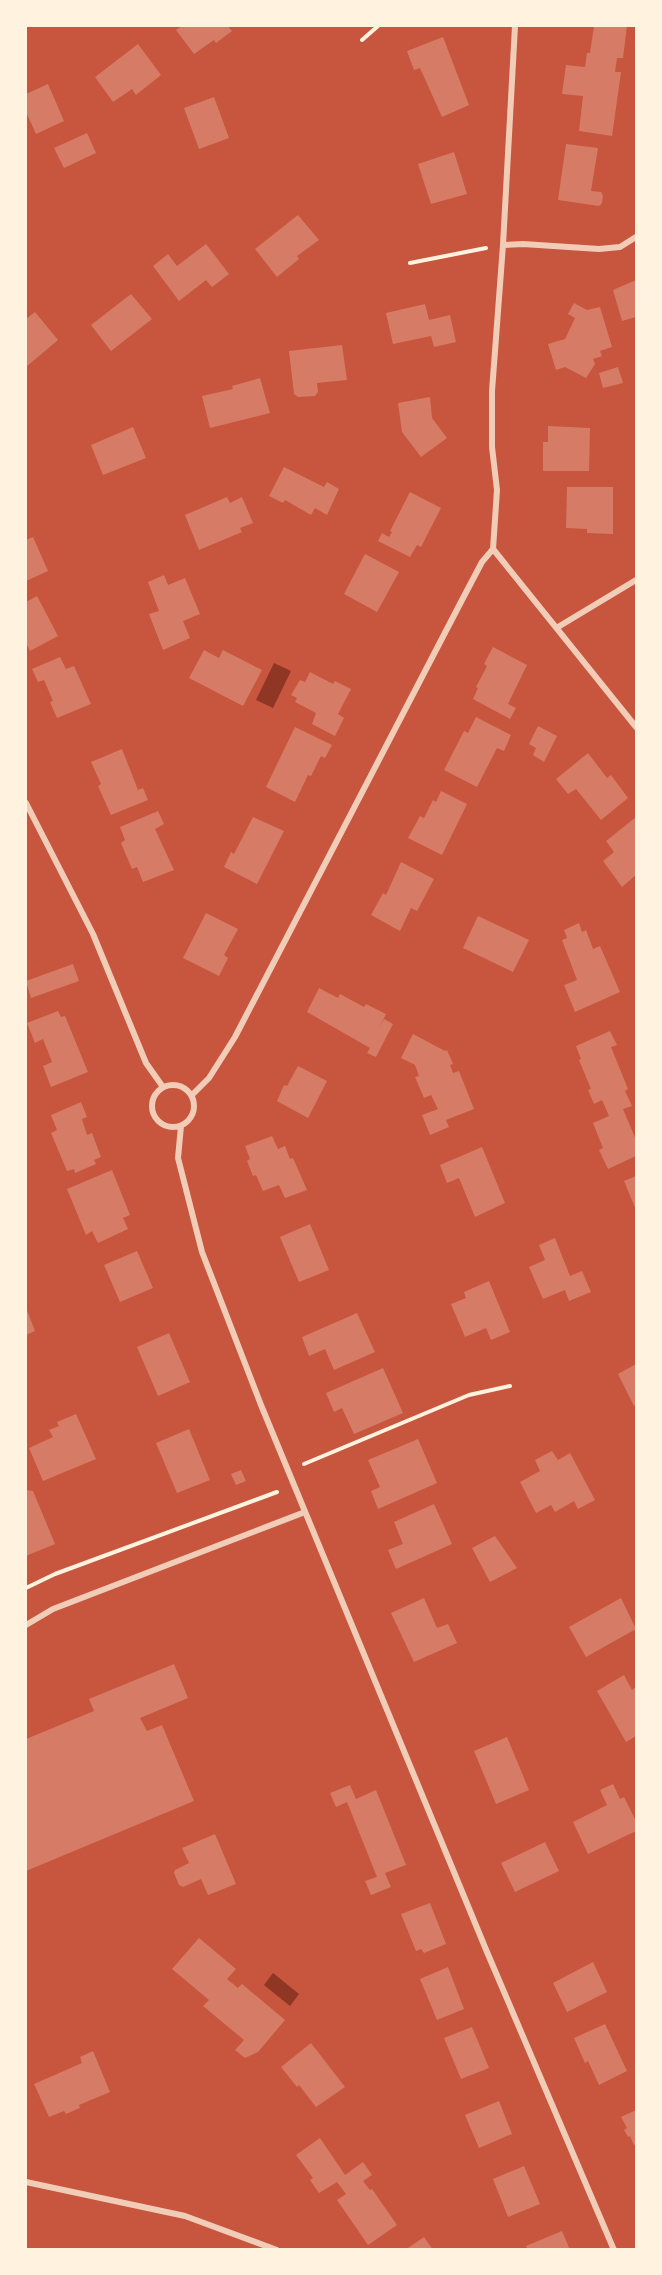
<svg xmlns="http://www.w3.org/2000/svg" width="662" height="2275" font-family="'DejaVu Sans',sans-serif">
<style>
.water{fill:#8f3625}
.building{fill:#d67c66}
.lines{fill:none;stroke-linecap:round;stroke-linejoin:round}
.path{stroke:#fff3e0;stroke-width:4}
.minor{stroke:#f1ccb7;stroke-width:6}
</style>
<rect width="100%" height="100%" fill="#c8553d"/>
<!-- water -->
<path class="water" d="M274,663L291,671L273,708L256,700Z
M273,1973L299,1994L290,2006L264,1985Z"/>
<!-- building -->
<path class="building" d="M182,26H228L232,31L216,43L214,40L194,54L176,30Z
M594,26H627L623,58H617L615,72H621L612,136L579,131L583,96L562,94L566,65L585,67L587,53H590Z
M443,37L469,105L442,117L420,68L414,70L407,51Z
M138,44L161,75L136,95L132,89L113,102L95,77Z
M48,84L64,121L36,134L26,112V94Z
M214,97L229,138L199,149L184,108Z
M87,133L96,153L64,168L54,148Z
M566,144L598,148L591,191L601,192L603,196L602,203L599,206L558,200Z
M454,152L467,194L431,204L418,164Z
M298,215L319,240L297,256L299,259L277,277L255,249Z
M206,244L229,274L212,287L206,280L179,301L153,266L168,254L177,266Z
M636,280V317L622,321L613,290Z
M131,294L152,319L111,351L91,325Z
M574,303L587,310L600,307L612,347L600,351L602,356L593,359L595,364L586,378L565,367L556,370L548,344L565,339L575,318L568,314Z
M425,304L429,320L450,315L456,342L434,347L431,336L393,344L386,313Z
M35,312L58,340L26,367V319Z
M342,345L347,380L317,383L318,392L315,396L298,397L294,394L289,351Z
M618,367L623,383L603,388L599,373Z
M260,378L270,413L210,428L202,396L233,389L232,386Z
M430,397L432,418L447,438L421,457L402,432L398,403Z
M548,426L590,428L589,471H543V442H548Z
M133,427L146,458L103,475L91,445Z
M284,467L324,487L327,482L339,489L327,515L315,508L311,515L285,500L283,503L269,496Z
M567,487H613V534L587,533V529L566,528Z
M410,492L441,508L421,547L417,545L410,557L378,541L382,533L389,537L392,532L390,531Z
M227,497L230,503L242,497L253,523L240,528L242,532L199,550L185,515Z
M33,537L48,571L26,581V540Z
M365,554L399,572L377,612L344,594Z
M164,575L168,585L185,578L200,614L183,621L190,638L163,650L149,614L159,611L148,582Z
M37,596L58,636L30,651L26,643V602Z
M493,647L527,665L508,704L516,708L510,719L473,699L478,688L476,687L487,666L484,664Z
M204,650L219,658L223,650L262,670L243,706L189,678Z
M60,657L66,669L74,666L91,704L57,718L50,702L53,701L44,680L38,682L32,669Z
M310,672L333,684L335,681L351,689L338,714L344,718L335,736L312,724L316,713L295,702L297,698L291,695L300,680L305,682Z
M476,717L511,735L504,751L497,748L477,787L444,770L464,731L468,733Z
M538,726L557,736L544,762L533,755L536,748L529,744Z
M295,727L332,745L325,758L321,756L311,776L308,775L295,802L266,787Z
M122,749L138,790L143,788L148,800L111,815L98,786L101,784L91,762Z
M588,753L607,778L611,775L628,798L601,820L576,789L568,794L556,779Z
M441,791L467,804L442,855L408,838L420,816L424,818L433,800L436,802Z
M158,811L164,824L155,829L174,870L143,882L137,867L132,869L129,862L121,843L125,840L120,827Z
M253,817L284,831L257,884L224,867L231,852L234,854Z
M636,817V875L622,887L603,861L614,852L606,841Z
M401,862L434,879L417,911L411,908L400,931L371,915L383,893L386,895Z
M206,913L238,929L224,955L228,958L219,976L183,958Z
M478,916L529,940L513,972L463,948Z
M579,923L582,932L586,930L593,949L600,946L620,992L575,1012L564,985L577,980L562,940L567,938L564,930Z
M73,964L79,981L31,998L26,981Z
M319,988L338,998L340,994L364,1007L366,1004L386,1014L378,1030L384,1019L393,1024L376,1057L367,1053L370,1048L307,1012Z
M58,1011L61,1017L65,1016L88,1072L51,1087L43,1066L52,1062L43,1039L35,1043L27,1023Z
M610,1031L617,1045L611,1047L628,1089L625,1091L632,1106L623,1109L636,1140V1156L608,1169L599,1150L603,1148L593,1123L609,1116L602,1100L594,1104L588,1090L591,1089L579,1060L581,1059L576,1046Z
M413,1034L445,1051L447,1050L453,1064L450,1065L453,1073L459,1071L474,1109L446,1120L449,1127L430,1135L422,1115L438,1109L431,1095L424,1098L415,1077L419,1076L415,1065L401,1058Z
M298,1066L327,1081L308,1118L277,1101L284,1085L287,1086Z
M81,1102L87,1117L82,1119L87,1135L92,1133L101,1157L94,1160L96,1164L75,1173L74,1169L67,1171L51,1133L57,1130L51,1115Z
M272,1136L278,1149L285,1146L290,1159L293,1158L307,1190L285,1198L279,1185L263,1191L256,1175L253,1176L247,1161L250,1159L245,1146Z
M482,1147L505,1203L475,1217L459,1178L447,1183L440,1165Z
M112,1170L130,1215L123,1218L128,1229L98,1243L92,1231L86,1235L67,1189Z
M636,1176V1210L624,1181Z
M310,1224L329,1270L299,1282L280,1237Z
M555,1238L570,1276L582,1271L591,1292L569,1301L565,1290L543,1299L529,1267L545,1260L539,1245Z
M137,1251L153,1288L120,1302L104,1265Z
M489,1281L510,1332L491,1340L486,1328L465,1337L451,1304L466,1298L464,1292Z
M26,1308L35,1331L26,1335Z
M357,1313L375,1352L334,1370L325,1349L309,1356L302,1337Z
M169,1333L190,1382L158,1396L137,1347Z
M636,1364V1404L634,1406L618,1374Z
M383,1368L403,1413L354,1434L342,1408L334,1412L326,1393Z
M76,1414L96,1459L43,1481L29,1448L53,1437L49,1430L59,1426L57,1422Z
M189,1429L210,1480L177,1493L156,1443Z
M418,1439L437,1483L378,1509L371,1491L380,1487L368,1460Z
M552,1451L558,1460L570,1453L595,1500L578,1509L574,1501L555,1512L551,1505L536,1513L520,1482L540,1471L535,1460Z
M241,1470L246,1481L236,1485L231,1474Z
M26,1490L33,1491L55,1544L26,1556Z
M434,1504L452,1544L396,1569L388,1550L403,1544L394,1522Z
M495,1536L517,1568L490,1582L472,1548Z
M424,1598L437,1628L448,1624L457,1643L414,1662L391,1613Z
M621,1598L636,1629L586,1657L569,1627Z
M174,1664L188,1698L140,1718L147,1731L162,1725L194,1801L26,1871V1739L94,1711L89,1699Z
M624,1675L632,1690L636,1687V1736L626,1742L597,1691Z
M507,1737L529,1790L496,1804L474,1751Z
M613,1784L620,1799L624,1797L636,1821V1831L588,1854L573,1822L607,1805L600,1790Z
M350,1785L356,1799L376,1790L406,1865L385,1873L391,1887L371,1895L365,1881L377,1877L347,1802L336,1807L330,1793Z
M215,1834L236,1884L208,1895L201,1879L183,1887L179,1885L174,1873L175,1870L189,1863L182,1848Z
M545,1842L559,1871L515,1892L501,1863Z
M430,1903L446,1944L424,1953L421,1949L416,1951L401,1914Z
M199,1938L236,1969L227,1979L238,1988L242,1984L285,2020L258,2052L245,2058L235,2050L244,2040L203,2006L209,2000L172,1969Z
M593,1962L607,1992L567,2012L553,1983Z
M448,1967L464,2009L437,2020L420,1979Z
M605,2024L627,2071L599,2085L588,2061L585,2063L574,2038Z
M472,2027L489,2068L461,2079L444,2038Z
M311,2043L345,2087L316,2107L299,2085L297,2087L281,2067Z
M93,2051L110,2092L79,2105L80,2108L66,2114L64,2111L49,2117L34,2084L82,2063L80,2057Z
M499,2101L512,2134L479,2148L465,2115Z
M636,2110V2144L634,2145L630,2136L628,2137L624,2130L627,2128L621,2117Z
M320,2138L345,2175L363,2162L372,2175L363,2181L370,2190L372,2189L397,2225L368,2245L337,2200L346,2194L337,2182L319,2193L310,2180L313,2178L296,2155Z
M524,2166L540,2204L508,2217L493,2179Z
M562,2231L570,2250H528L526,2246Z
M424,2237L433,2250H405Z"/>
<g class="lines">
<!-- path -->
<path class="path" d="M362,40L378,26
M410,263L486,248
M304,1464L469,1395L510,1386
M26,1588L55,1574L277,1492"/>
<!-- minor -->
<path class="minor" d="M515,26L503,245L492,391V447L497,490L493,549L636,727
M503,245L523,244L599,249L620,247L636,237
M558,627L636,580
M26,803L93,934L146,1063L163,1087
M152 1106a21 21 0 1 1 42 0a21 21 0 1 1-42 0Z
M192,1095L209,1078L235,1037L462,600L482,562L493,549
M181,1126L178,1158L202,1252L261,1405L487,1952L614,2250
M26,1625L53,1609L305,1512
M26,2182L185,2216L277,2250"/>
</g>
<!-- border -->
<rect width="662" height="2275" fill="none" stroke="#fff3e0" stroke-width="54"/>
</svg>
